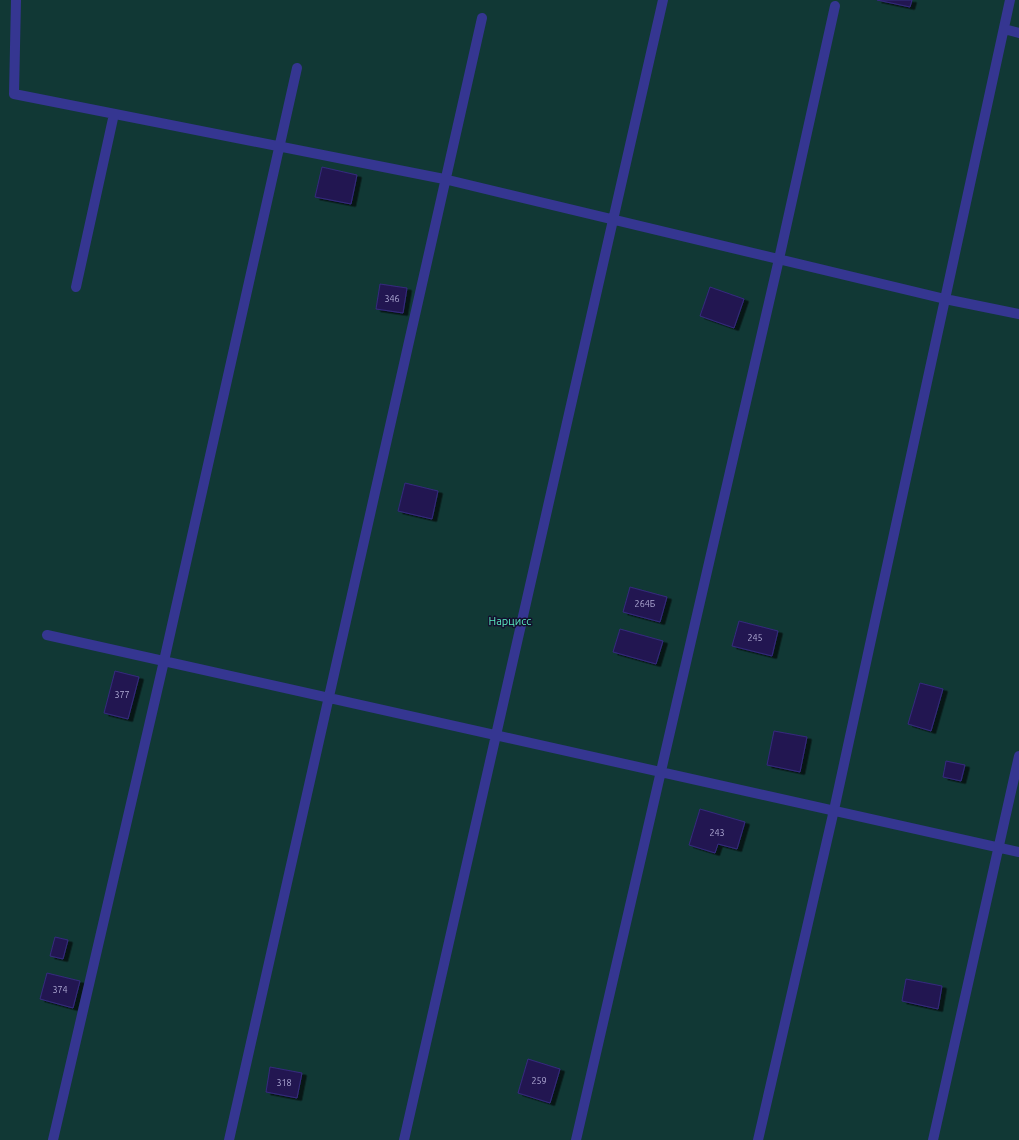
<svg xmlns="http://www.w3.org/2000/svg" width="1019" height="1140" font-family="Ubuntu,sans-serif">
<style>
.green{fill:#113835}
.building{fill:#221951;stroke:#36297f;filter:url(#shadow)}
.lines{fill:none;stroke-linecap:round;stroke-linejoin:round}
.lane{stroke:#353691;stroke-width:10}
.labels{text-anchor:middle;stroke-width:3;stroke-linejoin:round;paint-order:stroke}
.number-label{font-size:9px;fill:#afaad4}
.park-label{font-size:11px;fill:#5aecc1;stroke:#130f2e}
</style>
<defs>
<filter id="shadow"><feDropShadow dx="4.5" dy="2.5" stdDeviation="0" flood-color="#0009"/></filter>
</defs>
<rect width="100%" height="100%" fill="#130f2e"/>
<!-- green -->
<path class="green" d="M0,0H1019V1140H0Z"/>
<!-- building -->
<path class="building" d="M877,0H912L910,7Z
M322,167L357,175L351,204L315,197Z
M380,284L407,288L403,313L376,309Z
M710,287L744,299L734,328L700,316Z
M405,483L438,491L432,519L398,511Z
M630,587L667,597L660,622L623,612Z
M739,621L778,631L772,656L732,646Z
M620,629L663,641L656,664L613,652Z
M115,671L139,677L128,719L104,713Z
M920,683L943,689L931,731L908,724Z
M774,731L807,737L800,772L767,765Z
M946,761L965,765L961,781L943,777Z
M700,809L745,822L737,849L718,844L715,853L689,845Z
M55,937L68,940L63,959L50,956Z
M47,973L80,981L73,1008L40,999Z
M906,979L942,986L938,1009L902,1001Z
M528,1059L560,1069L550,1103L518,1093Z
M270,1067L302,1073L297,1098L266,1092Z"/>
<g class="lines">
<!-- lane -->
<path class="lane" d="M16,0L14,94L444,179L945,299L1019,314
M1004,29L1019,33
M76,287L114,114
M47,635L1019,852
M53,1140L164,661L297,68
M229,1140L482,18
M404,1140L663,0
M576,1140L779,259L835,6
M758,1140L834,810L1010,0
M933,1140L1019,756"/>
</g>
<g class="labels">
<!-- number labels -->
<g class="number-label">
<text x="392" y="302">346</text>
<text x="645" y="607">264Б</text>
<text x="755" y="641">245</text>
<text x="122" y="698">377</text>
<text x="717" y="836">243</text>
<text x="60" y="993">374</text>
<text x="539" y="1084">259</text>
<text x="284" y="1086">318</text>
</g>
<!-- park labels -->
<g class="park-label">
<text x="510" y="625">Нарцисс</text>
</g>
</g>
</svg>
